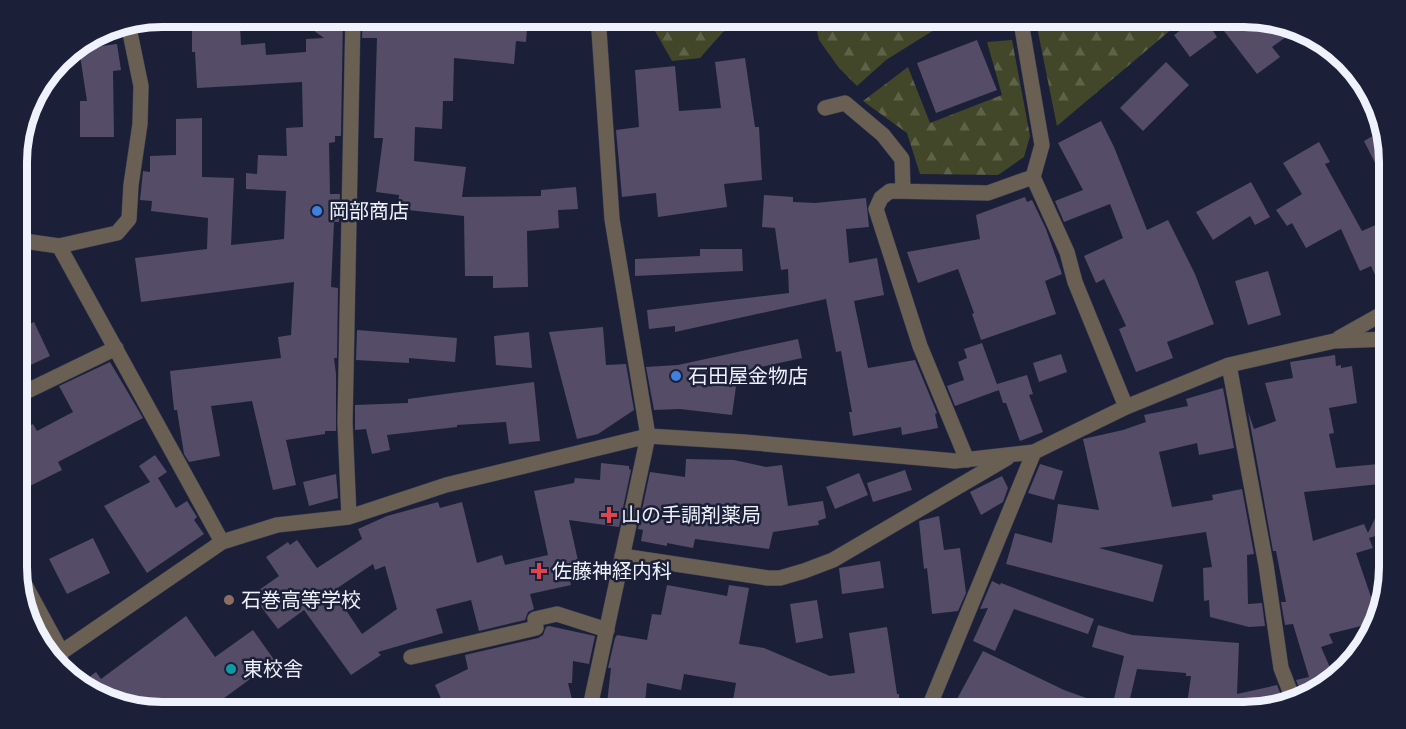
<svg xmlns="http://www.w3.org/2000/svg" width="1406" height="729" font-family="'Source Sans 3','Noto Sans JP',sans-serif">
<style>
.forest{fill:url(#forest-firs)}
.building{fill:#554c67;fill-rule:evenodd}
.lines{fill:none;stroke-linecap:round;stroke-linejoin:round}
.street-casing{stroke:#393d53;stroke-width:16}
.street{stroke:#6a5f53;stroke-width:15}
.shop-dot{fill:#3f7fe0;stroke:#1b2038;stroke-width:2}
.health-dot{fill:#e0444e;stroke:#1b2038;stroke-width:2}
.education-dot{fill:#8d6e63;stroke:#1b2038;stroke-width:2}
.culture-dot{fill:#0f9aa8;stroke:#1b2038;stroke-width:2}
.labels{text-anchor:middle;stroke-width:5;stroke-linejoin:round;paint-order:stroke}
.poi-label{font-size:20px;fill:#eff2fc;stroke:#1b2038;text-anchor:start}
.rim{fill:none;stroke:#eff2fc;stroke-width:8}
</style>
<defs>
<pattern id="forest-firs" width="22" height="20" patternUnits="userSpaceOnUse" patternTransform="scale(1.5)"><rect width="22" height="20" fill="#434729"/><path d="M5 1l3.5 6h-7zM16 11l3.5 6h-7z" fill="#5e6249"/></pattern>
</defs>
<rect width="100%" height="100%" fill="#1b2038"/>
<!-- forest -->
<path class="forest" d="M647,17H748V22L723,32L700,58L672,61Z
M814,17V16L949,17L942,25L886,60L857,86L839,68L819,40Z
M1035,17V16L1186,17L1057,126Z
M1012,40L1030,136L1024,157L998,175L920,174L907,133L863,101L908,67L930,123L1002,95L987,42Z"/>
<!-- building -->
<path class="building" d="M294,16H343L341,136H335V142L329,143L330,194H340L339,222H334L331,287L338,288L337,358H334L336,374V431H325V434L286,440L296,485L273,490L252,401L211,406L220,456L189,462L184,454L177,410H174L170,371L281,358L278,337L291,335L294,282L141,302L135,258L207,249L208,218L151,211L152,201L140,200L143,171L150,172V156L176,155V119L202,118V177L234,178L231,245L284,239L286,191L246,189V173L257,174L258,155L287,156L286,128L303,127L302,82L197,88L195,52H192V28L240,26L241,45L265,43L266,55L306,52V39L324,38Z
M363,16H528L526,42L516,41L514,64L454,58L453,101H443L442,129L415,127L414,161L466,167L462,197L541,196V190L576,187L578,209L558,210L559,228L527,231L528,287L493,288V276H465L464,216L398,209L399,195L376,192L383,138H374L377,38H362Z
M1200,16H1203L1217,37L1190,57L1174,35Z
M1236,16H1244L1297,29L1272,47L1280,57L1257,74L1221,27Z
M977,40L997,90L936,113L917,63Z
M117,44L121,70L113,71L114,137H80V101H87L79,49Z
M745,58L755,127H759L762,180L724,184L727,207L658,217L656,193L622,197L616,130L639,127L635,70L675,66L679,111L721,108L715,62Z
M1166,62L1189,85L1143,131L1120,108Z
M1101,121L1114,147L1147,230L1168,220L1195,274L1214,324L1167,342L1173,358L1136,372L1119,329L1126,326L1104,279L1096,283L1084,256L1123,238L1110,204L1064,222L1055,201L1083,190L1058,143Z
M1383,130L1388,143V189L1364,141Z
M1319,142L1330,162L1325,164L1362,231L1389,219V300L1387,301L1371,266L1360,271L1341,229L1306,248L1292,223L1287,226L1276,210L1302,194L1283,163Z
M1251,182L1270,217L1255,225L1250,216L1213,240L1196,212Z
M764,195L793,197V202L815,203L866,198L869,227L846,229L849,263L877,258L884,295L854,301L868,368L915,360L937,413L935,414L938,428L902,435L901,427L853,436L849,412H852L841,351L836,352L826,299L675,332V326L649,329L647,310L789,293L788,269L781,270L775,228L762,227Z
M1025,197L1027,202L1032,200L1046,229L1062,274L1045,281L1056,314L981,340L972,314L974,313L958,269L918,283L907,252L980,239L976,215Z
M700,249H742L743,271L635,276V259L700,256Z
M1268,271L1281,315L1248,325L1235,281Z
M34,322L50,356L24,368L17,355V330Z
M603,327L606,365L626,364L634,410L598,434L577,439L549,332Z
M357,330L457,338L455,362L409,358V363L356,360Z
M529,332L532,368L496,365L494,336Z
M798,339L802,358L738,372L732,415L680,409L654,410L646,367L678,365Z
M982,343L999,390L955,406L947,386L964,380L958,362L967,358L964,349Z
M1061,354L1067,372L1039,382L1033,363Z
M1335,355L1336,366L1341,365V368L1352,366L1357,403L1329,408L1334,433L1329,434L1336,468L1389,463V483L1304,492L1313,541L1364,524L1368,533L1389,489V532L1369,538L1373,548L1356,553L1371,597L1386,582L1377,622L1329,634L1333,643L1321,647L1332,672L1340,671L1325,688L1302,696L1296,680L1309,677L1293,624L1285,625L1281,602H1286L1276,551H1273L1248,412L1254,429L1276,421L1265,383L1293,378L1290,362Z
M110,362L143,418L58,462L62,470L18,492L17,432L33,424L37,431L73,412L59,386Z
M1027,375L1033,394L1029,395L1043,432L1020,441L1006,403H1003L997,384Z
M534,382L540,441L509,444L506,422L457,425V427L387,435L390,450L372,454L366,429L355,430V405L408,403V399Z
M1223,388L1234,448L1199,455L1197,443L1159,452L1172,507L1213,500L1212,495L1242,489L1254,554L1247,555L1248,604L1262,603L1265,626L1249,627L1210,617L1209,600L1204,601L1203,568L1212,567L1206,532L1099,548L1163,565L1153,602L1006,564L1015,533L1052,543L1058,504L1099,510L1083,439L1123,430L1146,422L1144,415L1188,406L1186,399Z
M155,455L167,472L158,478L176,508L187,501L197,517L194,520L204,534L147,573L104,506L150,482L139,466Z
M686,459L734,460L766,467L782,465L788,506L823,501L826,518L818,521L819,525L773,532L769,549L695,539L693,548L667,543V546L641,541L643,530L638,529L650,472L685,477Z
M601,463L629,466V469L631,470L619,527L569,520L579,565L567,567L571,585L530,594L534,609L528,612L525,620L479,631L471,600L436,609L443,633L378,652L381,655L351,675L304,610L278,629L252,595L279,576L266,557L288,542L290,545L297,540L317,568L362,539L358,529L387,516L438,502L440,508L462,502L477,563L502,555L505,565L548,555L534,491L574,483L575,478L600,480ZM373,564L375,570L385,566L397,609L362,634L333,591Z
M1040,464L1063,471L1054,500L1028,493Z
M905,470L912,490L873,502L867,483Z
M859,473L868,495L835,509L826,487Z
M336,474L338,498L309,506L303,482Z
M1002,476L1008,488L1003,502L981,515L970,492Z
M939,516L944,550L960,548L966,593L958,611L932,614L927,568L924,569L919,521Z
M93,538L110,573L67,594L49,559Z
M880,561L884,588L842,594L839,568Z
M992,581L1000,585L1001,583L1094,619L1088,634L1014,609L995,651L973,641L988,608L980,609Z
M667,585L727,596L729,585L749,588L739,644L764,648L830,676L855,673L849,633L887,627L897,694H899V712H795L733,700L736,683L684,674L681,690L647,683L644,712H606L611,668H608L615,638L617,635L647,640L652,614L661,615Z
M817,600L823,638L796,643L790,604Z
M186,616L215,657L253,630L275,661L205,712H162L97,697L81,683L96,672L101,679Z
M1098,625L1132,635L1239,643L1237,694L1277,685L1284,702L1253,712H1186L1191,676H1186V673L1137,669L1128,707L1113,703L1124,656L1092,647Z
M549,626L595,636L589,664L573,661L572,683H568L575,712H447L435,685L468,669L465,655L538,638L543,635L546,627Z
M983,651L1064,690L1120,710V712H950Z"/>
<g class="lines">
<defs>
<path id="street" d="M1020,16L1042,145L1033,177L1067,252L1075,282L1126,407
M825,108L845,103L883,135L902,159L903,190
M17,237L24,241L59,246L117,233L129,219L131,185L140,124L141,86L128,23
M59,246L222,542
M1339,338L1389,310
M1229,365L1266,565L1281,668L1293,699
M17,396L116,348
M967,460L920,346L876,209L881,198L890,191L988,193L1033,177
M349,517L345,423L353,16
M622,556L768,578H780L804,571L833,560L1007,458
M18,572L62,653
M411,657L536,628L535,619L557,614L607,630
M53,658L222,542L277,525L349,517L446,485L648,436L744,442L955,461L1034,452L1126,407L1229,365L1334,341L1389,339
M589,712L648,436L612,219L598,16
M927,712L1034,452"/>
</defs>
<!-- street casing -->
<use href="#street" class="street-casing"/>
<!-- street -->
<use href="#street" class="street"/>
</g>
<!-- markers -->
<g class="shop-dot">
<circle cx="317" cy="211" r="6"/>
<circle cx="676" cy="376" r="6"/>
</g>
<g class="health-dot">
<path d="M606 506h6v6h6v6h-6v6h-6v-6h-6v-6h6z"/>
<path d="M536 562h6v6h6v6h-6v6h-6v-6h-6v-6h6z"/>
</g>
<circle class="education-dot" cx="229" cy="600" r="6"/>
<circle class="culture-dot" cx="231" cy="669" r="6"/>
<g class="labels">
<!-- poi labels -->
<g class="poi-label">
<text x="329" y="218">岡部商店</text>
<text x="688" y="383">石田屋金物店</text>
<text x="621" y="522">山の手調剤薬局</text>
<text x="552" y="578">佐藤神経内科</text>
<text x="241" y="607">石巻高等学校</text>
<text x="243" y="676">東校舎</text>
</g>
</g>
<!-- crop -->
<path d="M0 0H1406V729H0ZM162 27H1244A135 135 0 0 1 1379 162V567A135 135 0 0 1 1244 702H162A135 135 0 0 1 27 567V162A135 135 0 0 1 162 27Z" fill="#1b2038" fill-rule="evenodd"/>
<path class="rim" d="M162 27H1244A135 135 0 0 1 1379 162V567A135 135 0 0 1 1244 702H162A135 135 0 0 1 27 567V162A135 135 0 0 1 162 27Z"/>
</svg>
